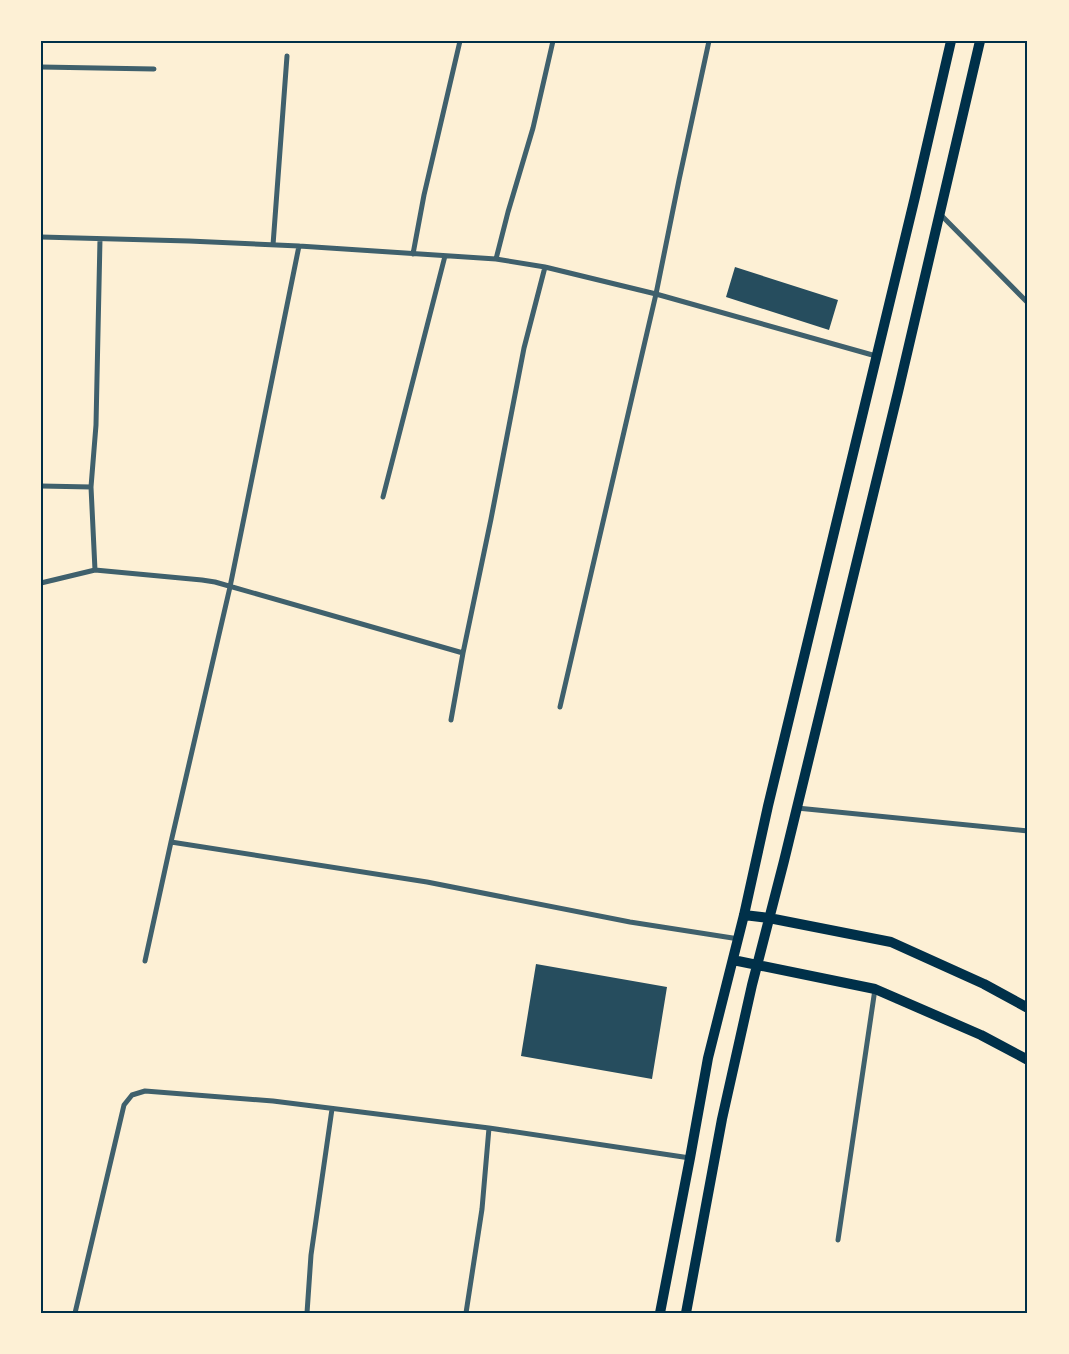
<svg xmlns="http://www.w3.org/2000/svg" width="1069" height="1354" font-family="'Fira Sans',sans-serif">
<style>
.building{fill:#264d5e}
.lines{fill:none;stroke-linecap:round;stroke-linejoin:round}
.minor{stroke:#3f606c;stroke-width:5}
.secondary{stroke:#003049;stroke-width:10}
.neatline{fill:none;stroke:#003049;stroke-width:2}
</style>
<rect width="100%" height="100%" fill="#fdf0d5"/>
<!-- building -->
<path class="building" d="M735,267L838,300L829,330L726,297Z
M536,964L667,987L652,1079L521,1056Z"/>
<g class="lines">
<!-- minor -->
<path class="minor" d="M41,67L154,69
M940,214L1028,303
M41,237L189,241L299,246L496,259L545,267L656,294L876,356
M273,245L287,56
M413,254L424,195L460,41
M496,259L508,212L533,128L553,41
M41,486L91,487
M383,497L445,256
M95,570L91,487L96,425L100,239
M41,583L95,570L202,580L215,582L463,653
M560,707L656,294L679,180L709,41
M451,720L463,653L491,519L524,348L545,267
M797,808L1028,831
M171,842L427,882L630,922L739,939
M145,961L171,842L230,587L299,246
M838,1240L875,989
M75,1313L124,1105L132,1095L145,1091L273,1101L489,1128L690,1158
M307,1313L311,1255L332,1109
M466,1313L482,1209L489,1128"/>
<!-- secondary -->
<path class="secondary" d="M744,915L769,918L891,942L984,984L1028,1008
M733,960L875,989L981,1035L1028,1060
M660,1313L690,1158L708,1058L744,915L768,806L915,197L951,41
M686,1313L722,1119L752,985L784,861L898,392L980,41"/>
</g>
<!-- border -->
<rect width="1069" height="1354" fill="none" stroke="#fdf0d5" stroke-width="85"/>
<rect x="42" y="42" width="984" height="1270" class="neatline"/>
</svg>
